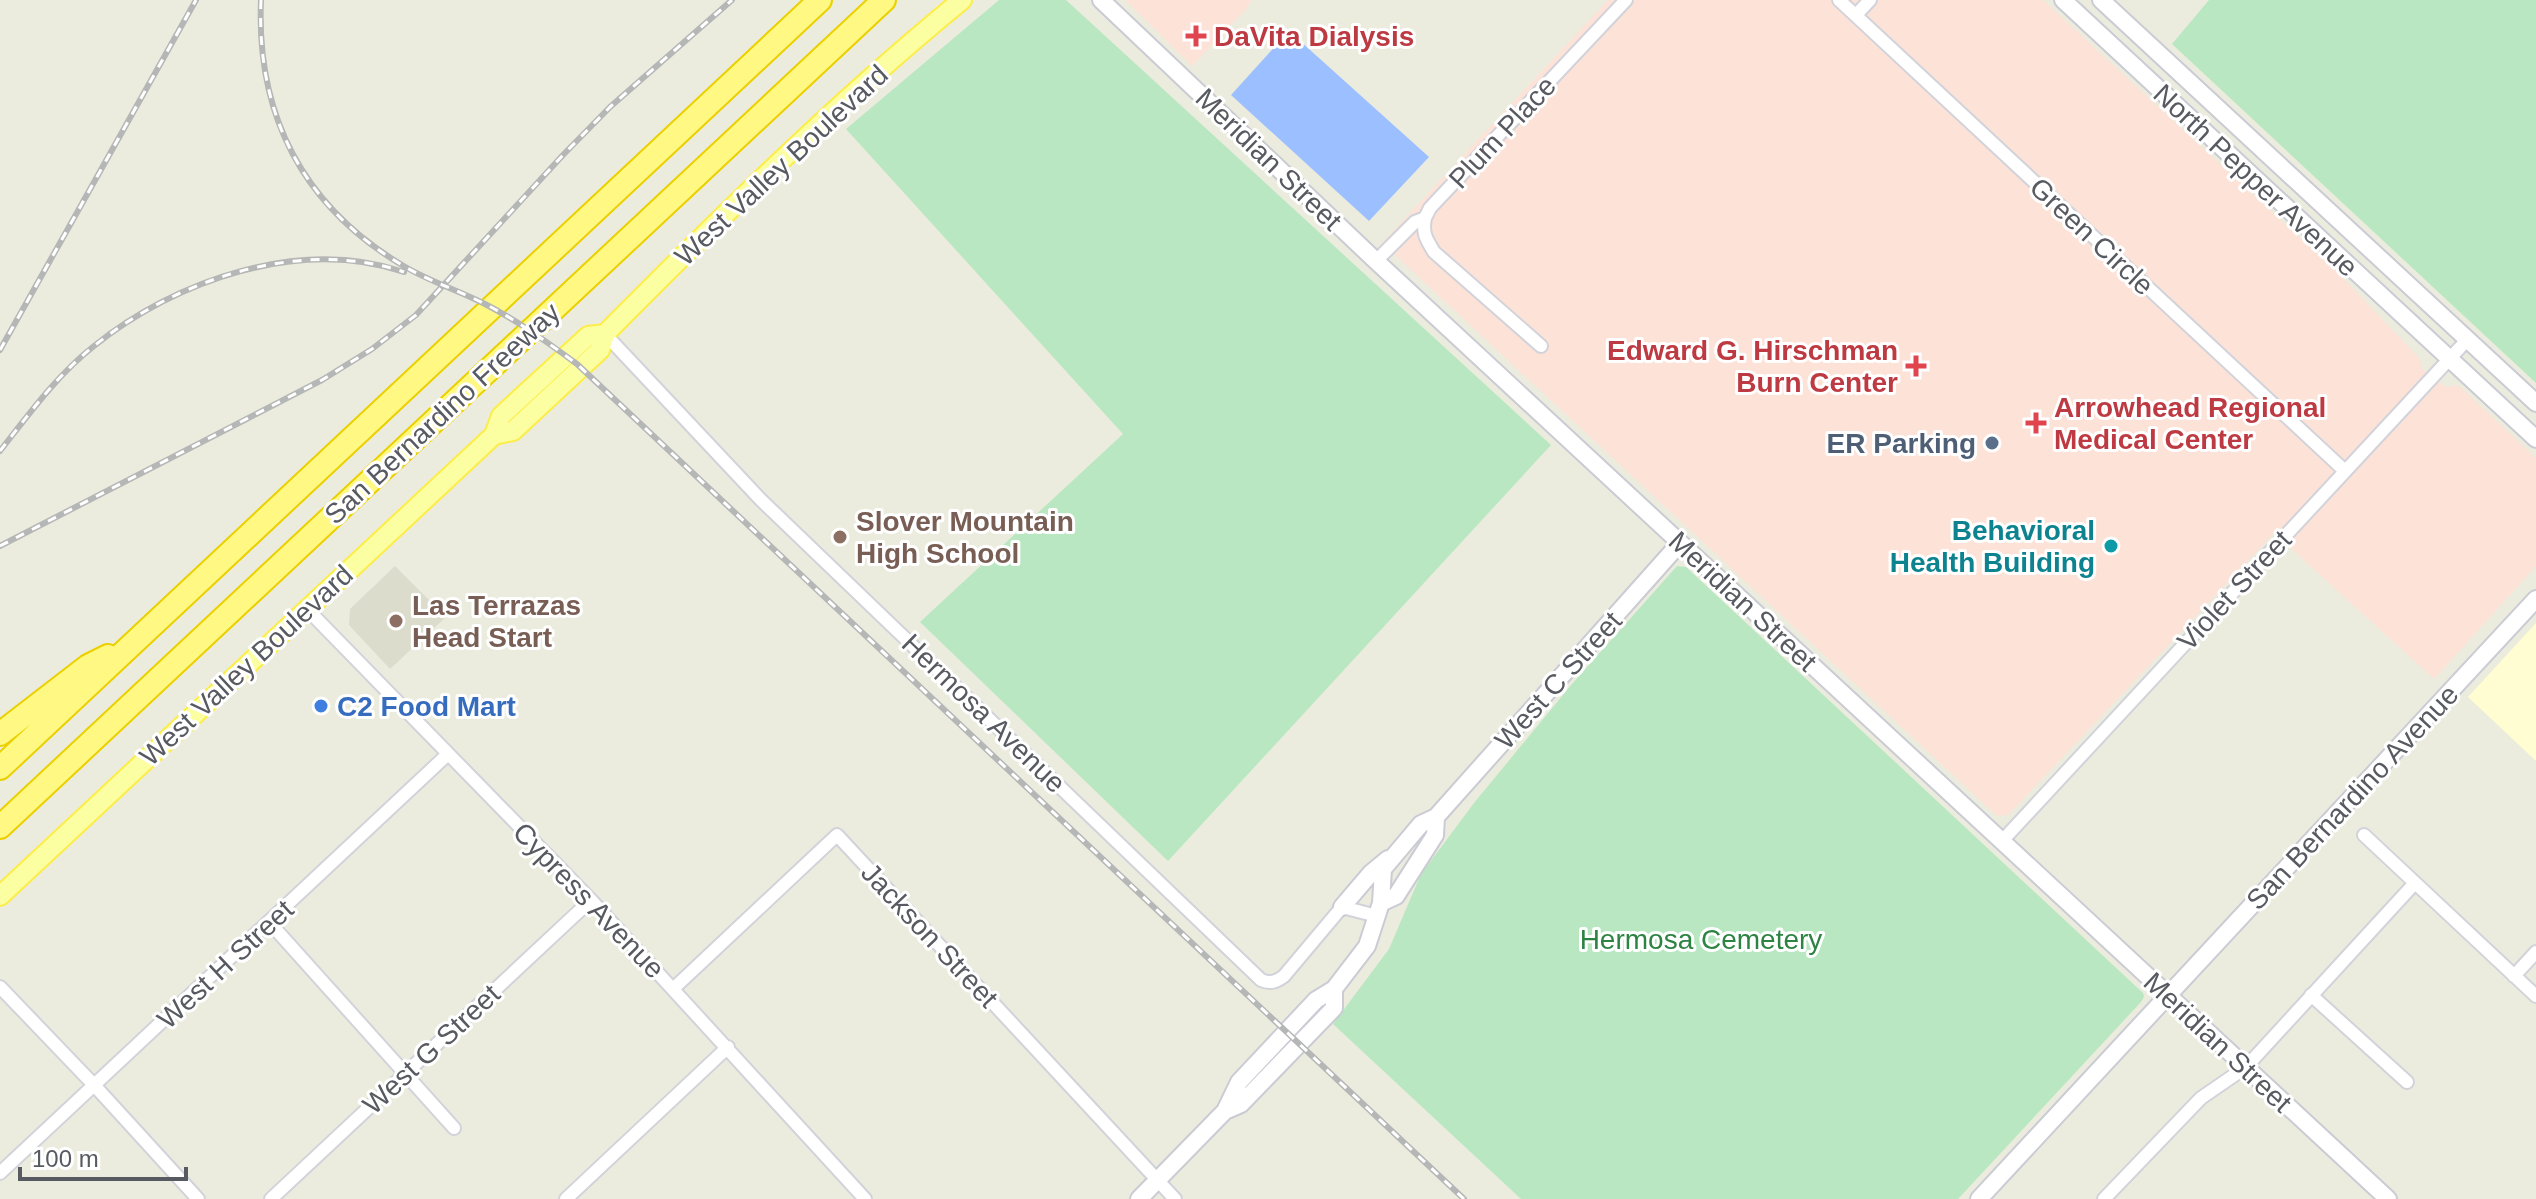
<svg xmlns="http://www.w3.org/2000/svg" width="2536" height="1199" font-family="Arial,sans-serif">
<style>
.commercial{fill:#fffdd1}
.education{fill:#dcdccd}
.medical{fill:#fde2d7}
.green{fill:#b8e7c1}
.water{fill:#9cc0ff}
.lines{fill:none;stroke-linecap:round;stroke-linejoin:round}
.street-casing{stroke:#d2d3da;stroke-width:16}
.secondary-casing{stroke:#cacbd4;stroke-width:20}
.primary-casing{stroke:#fced48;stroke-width:22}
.highway-casing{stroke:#ebd000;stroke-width:26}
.street{stroke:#fff;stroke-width:12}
.secondary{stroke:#fff;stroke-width:16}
.primary{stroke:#fbffa1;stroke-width:18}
.highway{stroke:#fff883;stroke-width:22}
.rail-casing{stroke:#b5b6b6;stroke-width:6}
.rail{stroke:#fff;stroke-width:3;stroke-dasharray:9;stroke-linecap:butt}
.health-dot{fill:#e0444e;stroke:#fff;stroke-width:3}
.service-dot{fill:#5c6f8a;stroke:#fff;stroke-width:3}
.education-dot{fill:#8d6e63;stroke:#fff;stroke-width:3}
.culture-dot{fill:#0f9aa8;stroke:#fff;stroke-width:3}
.shop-dot{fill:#3f7fe0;stroke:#fff;stroke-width:3}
.labels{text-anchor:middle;stroke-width:6;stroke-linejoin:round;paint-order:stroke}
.health-label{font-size:28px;font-weight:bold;fill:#be3a42;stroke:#fff;text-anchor:start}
.street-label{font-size:28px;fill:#585a61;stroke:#fff}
.service-label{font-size:28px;font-weight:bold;fill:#4e5e75;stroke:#fff;text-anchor:end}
.education-label{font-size:28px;font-weight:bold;fill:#785e54;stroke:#fff;text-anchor:start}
.culture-label{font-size:28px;font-weight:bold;fill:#0d838f;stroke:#fff;text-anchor:end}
.shop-label{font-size:28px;font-weight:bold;fill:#366cbe;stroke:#fff;text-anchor:start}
.park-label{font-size:28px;fill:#2d8342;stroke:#fff}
</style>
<rect width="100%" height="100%" fill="#ececde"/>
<!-- commercial -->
<path class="commercial" d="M2536,623V761L2468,697Z"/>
<!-- education -->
<path class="education" d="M395,566L446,617L390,669L349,625L350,609Z"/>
<!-- medical -->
<path class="medical" d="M1125,0H1251L1247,8L1192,66Z
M1608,0H2043L2342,277L2420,359L2422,369L2446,387L2458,385L2536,458V566L2434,679L2274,533L2008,815L1997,816L1382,243Z"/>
<!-- green -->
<path class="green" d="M999,0H1066L1551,445L1168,861L920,622L1123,434L846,129Z
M2209,0H2536V383L2172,44Z
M1677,566L1686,567L2143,993L2144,997L2141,1002L1958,1199H1521L1333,1024L1389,949L1421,874L1474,803L1572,684Z"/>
<!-- water -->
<path class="water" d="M1289,31L1429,157L1369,221L1231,95Z"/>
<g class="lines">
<defs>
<path id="street" d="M1839,0L2345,471
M1856,15L1870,0
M1425,218C1422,233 1426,239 1434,252L1541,346
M1376,261L1415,222L1425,218L1430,208L1626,0
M605,334L761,500L1261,980C1270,984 1276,982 1284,976L1342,907L1377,916
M306,608L591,900L865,1199
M2364,835L2536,996
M2002,841L2467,340
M270,923L454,1128
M2514,976L2536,952
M0,987L94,1085L198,1199
M674,988L837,835L1175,1199
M2311,995L2407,1082
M0,1173L448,754
M271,1199L591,900
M566,1199L728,1047
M2104,1199L2201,1098L2246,1067L2414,884"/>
<path id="secondary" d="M1101,0L1376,261L2388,1199
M2063,0L2536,439
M2101,0L2536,403
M1381,903L1396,896L1435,835L1436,817
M1342,907L1371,873L1388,859
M1225,1111L1241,1104L1334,1008V989
M1139,1199L1225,1111L1239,1082L1316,1000L1334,989L1367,946L1381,903L1383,869L1421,824L1436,817L1680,543
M1979,1199L2536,599"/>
<path id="primary" d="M494,435L513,431L600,350L605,334C719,219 836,103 962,0
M0,896L494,435L501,416L588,336L605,334"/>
<path id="highway" d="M0,734L88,666L108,656
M0,768L820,0
M0,827L884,0"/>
</defs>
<!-- street casing -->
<use href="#street" class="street-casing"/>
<!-- secondary casing -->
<use href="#secondary" class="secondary-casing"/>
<!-- primary casing -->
<use href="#primary" class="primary-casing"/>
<!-- highway casing -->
<use href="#highway" class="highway-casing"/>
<!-- street -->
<use href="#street" class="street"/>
<!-- secondary -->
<use href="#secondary" class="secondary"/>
<!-- primary -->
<use href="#primary" class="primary"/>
<!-- highway -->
<use href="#highway" class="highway"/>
<defs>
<path id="rail" d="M261,0C256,115 303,206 402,265C428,281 458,290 485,304C518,321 547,342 577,364L1464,1199
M0,350L196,0
M0,451C29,414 57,375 94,346C176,280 300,237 404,272
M0,546L322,380L372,349L416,315L563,155L610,107L732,0"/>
</defs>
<!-- rail casing -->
<use href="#rail" class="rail-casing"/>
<!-- rail -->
<use href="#rail" class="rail"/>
</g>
<!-- markers -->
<g class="health-dot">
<path d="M1192 24h8v8h8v8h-8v8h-8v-8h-8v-8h8z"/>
<path d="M1912 354h8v8h8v8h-8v8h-8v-8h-8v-8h8z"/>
<path d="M2032 411h8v8h8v8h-8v8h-8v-8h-8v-8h8z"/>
</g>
<circle class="service-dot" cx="1992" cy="443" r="8"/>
<g class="education-dot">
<circle cx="840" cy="537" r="8"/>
<circle cx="396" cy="621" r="8"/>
</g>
<circle class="culture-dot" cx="2111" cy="546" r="8"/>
<circle class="shop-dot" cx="321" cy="706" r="8"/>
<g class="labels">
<!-- health labels -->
<g class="health-label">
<text x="1214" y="46">DaVita Dialysis</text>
<text x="1898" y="360" text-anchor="end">Edward G. Hirschman<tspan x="1898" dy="32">Burn Center</tspan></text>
<text x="2054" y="417">Arrowhead Regional<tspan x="2054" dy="32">Medical Center</tspan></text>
</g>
<!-- street labels -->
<g class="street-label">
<text transform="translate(1502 132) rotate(-47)" y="10">Plum Place</text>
<text transform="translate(1269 159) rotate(44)" y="10">Meridian Street</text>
<text transform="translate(781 165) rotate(-43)" y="10">West Valley Boulevard</text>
<text transform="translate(2256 180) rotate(43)" y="10">North Pepper Avenue</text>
<text transform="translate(2092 236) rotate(43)" y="10">Green Circle</text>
<text transform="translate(442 413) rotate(-43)" y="10">San Bernardino Freeway</text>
<text transform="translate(2234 590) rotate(-47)" y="10">Violet Street</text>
<text transform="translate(1743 601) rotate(43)" y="10">Meridian Street</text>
<text transform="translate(246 665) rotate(-43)" y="10">West Valley Boulevard</text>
<text transform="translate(1558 680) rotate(-48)" y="10">West C Street</text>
<text transform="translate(984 713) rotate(44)" y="10">Hermosa Avenue</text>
<text transform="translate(2352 797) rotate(-47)" y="10">San Bernardino Avenue</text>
<text transform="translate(589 900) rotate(46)" y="10">Cypress Avenue</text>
<text transform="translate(930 935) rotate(47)" y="10">Jackson Street</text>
<text transform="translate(225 964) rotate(-43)" y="10">West H Street</text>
<text transform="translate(2218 1042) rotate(43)" y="10">Meridian Street</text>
<text transform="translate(431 1049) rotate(-43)" y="10">West G Street</text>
</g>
<!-- service labels -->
<g class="service-label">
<text x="1976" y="453">ER Parking</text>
</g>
<!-- education labels -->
<g class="education-label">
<text x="856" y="531">Slover Mountain<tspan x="856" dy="32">High School</tspan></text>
<text x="412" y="615">Las Terrazas<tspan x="412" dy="32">Head Start</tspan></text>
</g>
<!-- culture labels -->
<g class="culture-label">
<text x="2095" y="540">Behavioral<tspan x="2095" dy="32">Health Building</tspan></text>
</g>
<!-- shop labels -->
<g class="shop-label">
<text x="337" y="716">C2 Food Mart</text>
</g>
<!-- park labels -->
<g class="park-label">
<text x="1701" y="949">Hermosa Cemetery</text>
</g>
</g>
<!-- scale -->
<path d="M20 1167v12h166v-12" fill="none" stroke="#585a61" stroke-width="4"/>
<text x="32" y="1167" font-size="24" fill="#585a61" stroke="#ffffff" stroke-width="6" paint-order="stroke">100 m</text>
</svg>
